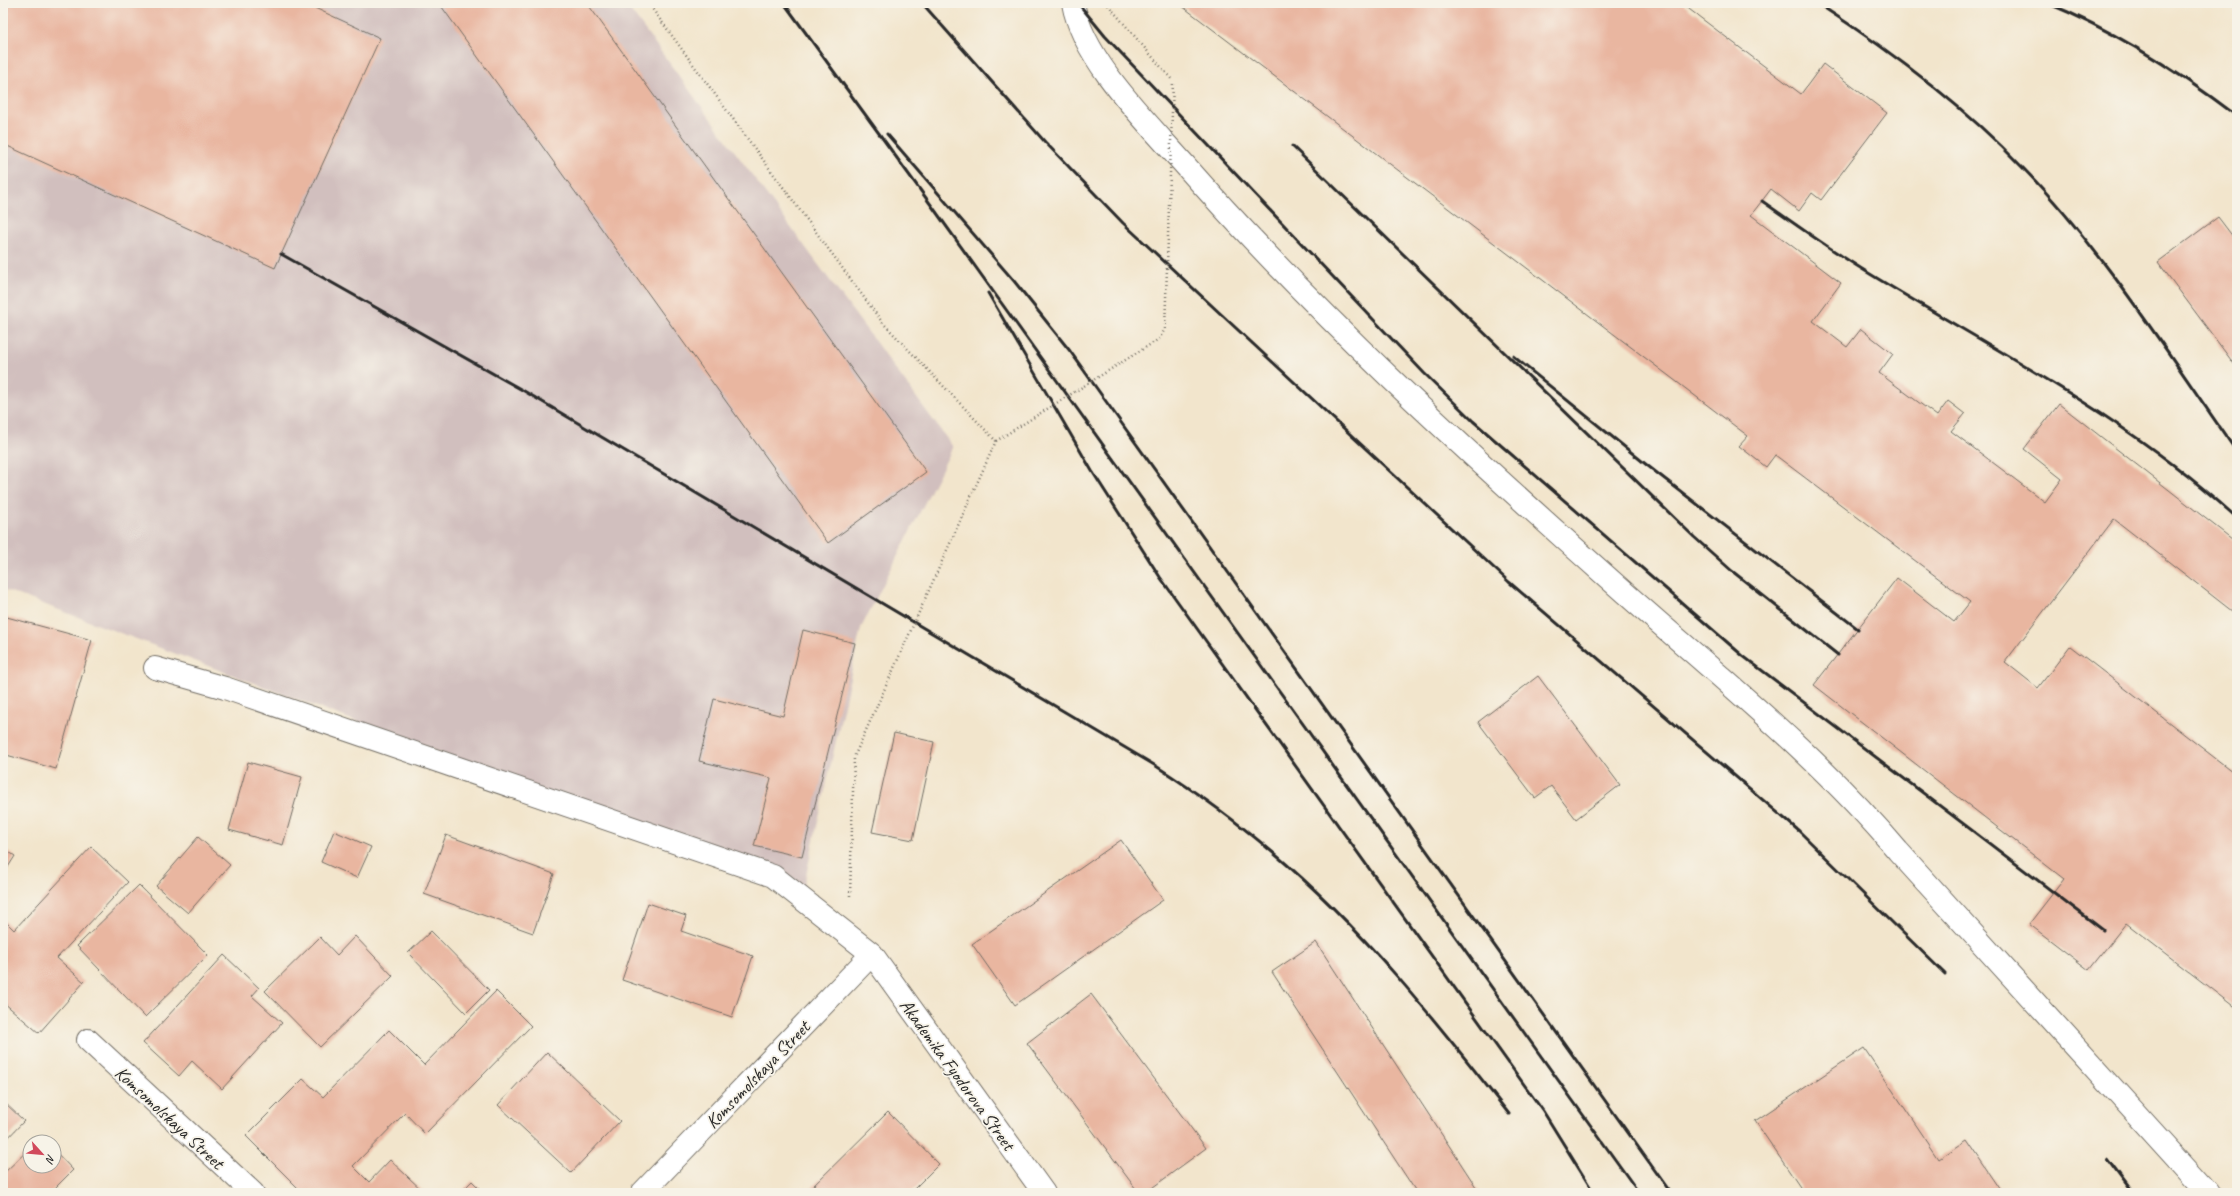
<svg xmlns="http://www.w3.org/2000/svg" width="2240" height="1196" font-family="Caveat,sans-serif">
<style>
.industrial{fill:#d1bfbe}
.building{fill:#e9b6a0}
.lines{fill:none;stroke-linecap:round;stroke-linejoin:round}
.minor-casing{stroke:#716c63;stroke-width:24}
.path{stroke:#716c63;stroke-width:2.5;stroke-dasharray:1 3;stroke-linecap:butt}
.minor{stroke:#fff;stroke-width:22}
.rail{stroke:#2b2b2b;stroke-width:3}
.path-bridge{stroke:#716c63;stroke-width:2.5;stroke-dasharray:1 3;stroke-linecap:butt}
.labels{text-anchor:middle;stroke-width:3.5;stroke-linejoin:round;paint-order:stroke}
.street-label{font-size:19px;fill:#2b2b2b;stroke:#f7f3e8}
</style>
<rect width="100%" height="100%" fill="#f7f3e8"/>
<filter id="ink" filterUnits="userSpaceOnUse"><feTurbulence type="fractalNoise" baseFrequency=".025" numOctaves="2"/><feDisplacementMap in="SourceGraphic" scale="8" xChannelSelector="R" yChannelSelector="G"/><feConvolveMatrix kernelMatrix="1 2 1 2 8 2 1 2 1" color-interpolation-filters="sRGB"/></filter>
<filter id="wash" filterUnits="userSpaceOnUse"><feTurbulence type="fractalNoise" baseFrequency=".012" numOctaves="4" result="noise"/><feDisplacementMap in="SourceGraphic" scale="16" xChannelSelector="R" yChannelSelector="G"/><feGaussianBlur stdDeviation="0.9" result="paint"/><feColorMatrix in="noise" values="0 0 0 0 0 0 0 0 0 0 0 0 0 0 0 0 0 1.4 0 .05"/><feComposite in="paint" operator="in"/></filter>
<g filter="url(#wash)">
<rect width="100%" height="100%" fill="#f2e5cc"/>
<!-- industrial -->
<path class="industrial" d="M3,3H625L953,447L861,628L803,889L3,589Z"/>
<g id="blocks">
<!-- building -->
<path class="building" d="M3,3H304L380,38L275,268L3,144Z
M439,3H587L926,472L828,543Z
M1178,3H1681L1801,94L1823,64L1887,113L1821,200L1812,193L1799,211L1771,189L1751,215L1841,283L1813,321L1847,347L1861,329L1893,354L1879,373L1937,416L1948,401L1965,414L1951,431L2045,502L2062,479L2024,449L2059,404L2237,543V615L2114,519L2005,662L2038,688L2070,646L2237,775V1009L2126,923L2089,970L2029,924L2064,879L1814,685L1897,578L1954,622L1970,602L1775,455L1766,467L1739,446L1748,436Z
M2218,217L2237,242V368L2158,262Z
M3,616L92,640L56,769L3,754Z
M803,630L855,643L802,857L754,846L771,778L699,761L714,699L783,716Z
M1538,676L1620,785L1576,819L1551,786L1535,798L1478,722Z
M894,733L934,742L913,840L872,832Z
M248,762L302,777L283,845L229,830Z
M334,831L371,847L357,878L321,862Z
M446,835L554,874L533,933L424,894Z
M198,837L230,865L188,913L156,886Z
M1121,840L1163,900L1015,1005L972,944Z
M91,847L128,882L57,958L84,982L39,1033L3,1002V919L14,930Z
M3,848L15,856L3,875Z
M139,885L208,955L145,1017L77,946Z
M648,903L686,916L681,931L753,956L732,1017L622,980Z
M431,931L489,990L466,1013L408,953Z
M355,936L393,976L320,1047L265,991L320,937L337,955Z
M1316,942L1480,1193H1417L1272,972Z
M224,955L259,988L252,996L282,1023L222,1089L192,1061L179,1076L143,1043Z
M496,991L531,1026L425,1134L405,1113L353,1166L369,1182L390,1160L425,1193H303L246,1136L303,1079L323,1097L389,1030L424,1065Z
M1091,994L1206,1148L1145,1193H1139L1027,1043Z
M1864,1048L1939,1159L1967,1140L2003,1193H1804L1755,1121Z
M547,1052L620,1121L571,1173L498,1105Z
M3,1101L24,1121L3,1143Z
M888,1112L939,1164L910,1193H806Z
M30,1148V1166H54V1150L73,1170L50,1193H3V1174Z
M472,1181L484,1193H460Z
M1255,1187L1260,1193H1247Z"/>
</g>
</g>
<g filter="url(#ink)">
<use href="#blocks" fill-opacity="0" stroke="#716c63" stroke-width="1"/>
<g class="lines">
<defs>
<path id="minor" d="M1073,3C1083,60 1146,121 1184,164C1314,312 1460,446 1607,577C1706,666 1811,748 1898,851L2208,1193
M155,668L225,688L773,876L872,954L1044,1193
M88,1040L253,1193
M642,1193L872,954"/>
</defs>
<!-- minor casing -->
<use href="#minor" class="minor-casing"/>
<!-- path -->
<path class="path" d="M1108,5L1173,81
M850,896L854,757"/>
<!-- minor -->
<use href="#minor" class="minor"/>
<!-- rail -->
<path class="rail" d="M784,3L934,209L1639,1193
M922,3L1045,142L1123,223L1509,582L1799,831L1945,974
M1078,3L1105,36L1424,373L1473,421L1743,656L2103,930
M1817,3C1891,51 1962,104 2023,168C2104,251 2170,357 2237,452
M2047,3C2116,31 2179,72 2237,116
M887,134L1014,281L1070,351L1671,1193
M1292,146L1694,537L1732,571L1838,655
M1762,201C1795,224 1828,248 1862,269C1993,350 2122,413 2237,518
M281,254L524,391L1156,766C1196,792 1235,820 1271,851C1362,927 1436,1021 1509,1114
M988,293L1092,471L1160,577L1543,1111L1594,1193
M1513,356L1648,466L1858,629
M2107,1157L2134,1193"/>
<!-- path-bridge -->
<path class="path-bridge" d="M648,3L882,322L996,441L854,757
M996,441L1159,339L1165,329L1173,81"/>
</g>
</g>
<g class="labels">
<!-- street labels -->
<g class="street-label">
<text transform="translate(757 1074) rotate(-46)" y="7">Komsomolskaya Street</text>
<text transform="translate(958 1074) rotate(54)" y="7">Akademika Fyodorova Street</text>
<text transform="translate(170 1117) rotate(43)" y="7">Komsomolskaya Street</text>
</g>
</g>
<!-- margin -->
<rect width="2240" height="1196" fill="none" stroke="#f7f3e8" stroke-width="16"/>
<!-- north arrow -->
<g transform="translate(42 1154) rotate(117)"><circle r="19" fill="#f7f3e8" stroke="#a5a39c"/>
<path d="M0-3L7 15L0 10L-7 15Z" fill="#d1495b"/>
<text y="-6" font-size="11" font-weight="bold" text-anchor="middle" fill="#2b2b2b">N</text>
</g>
</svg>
